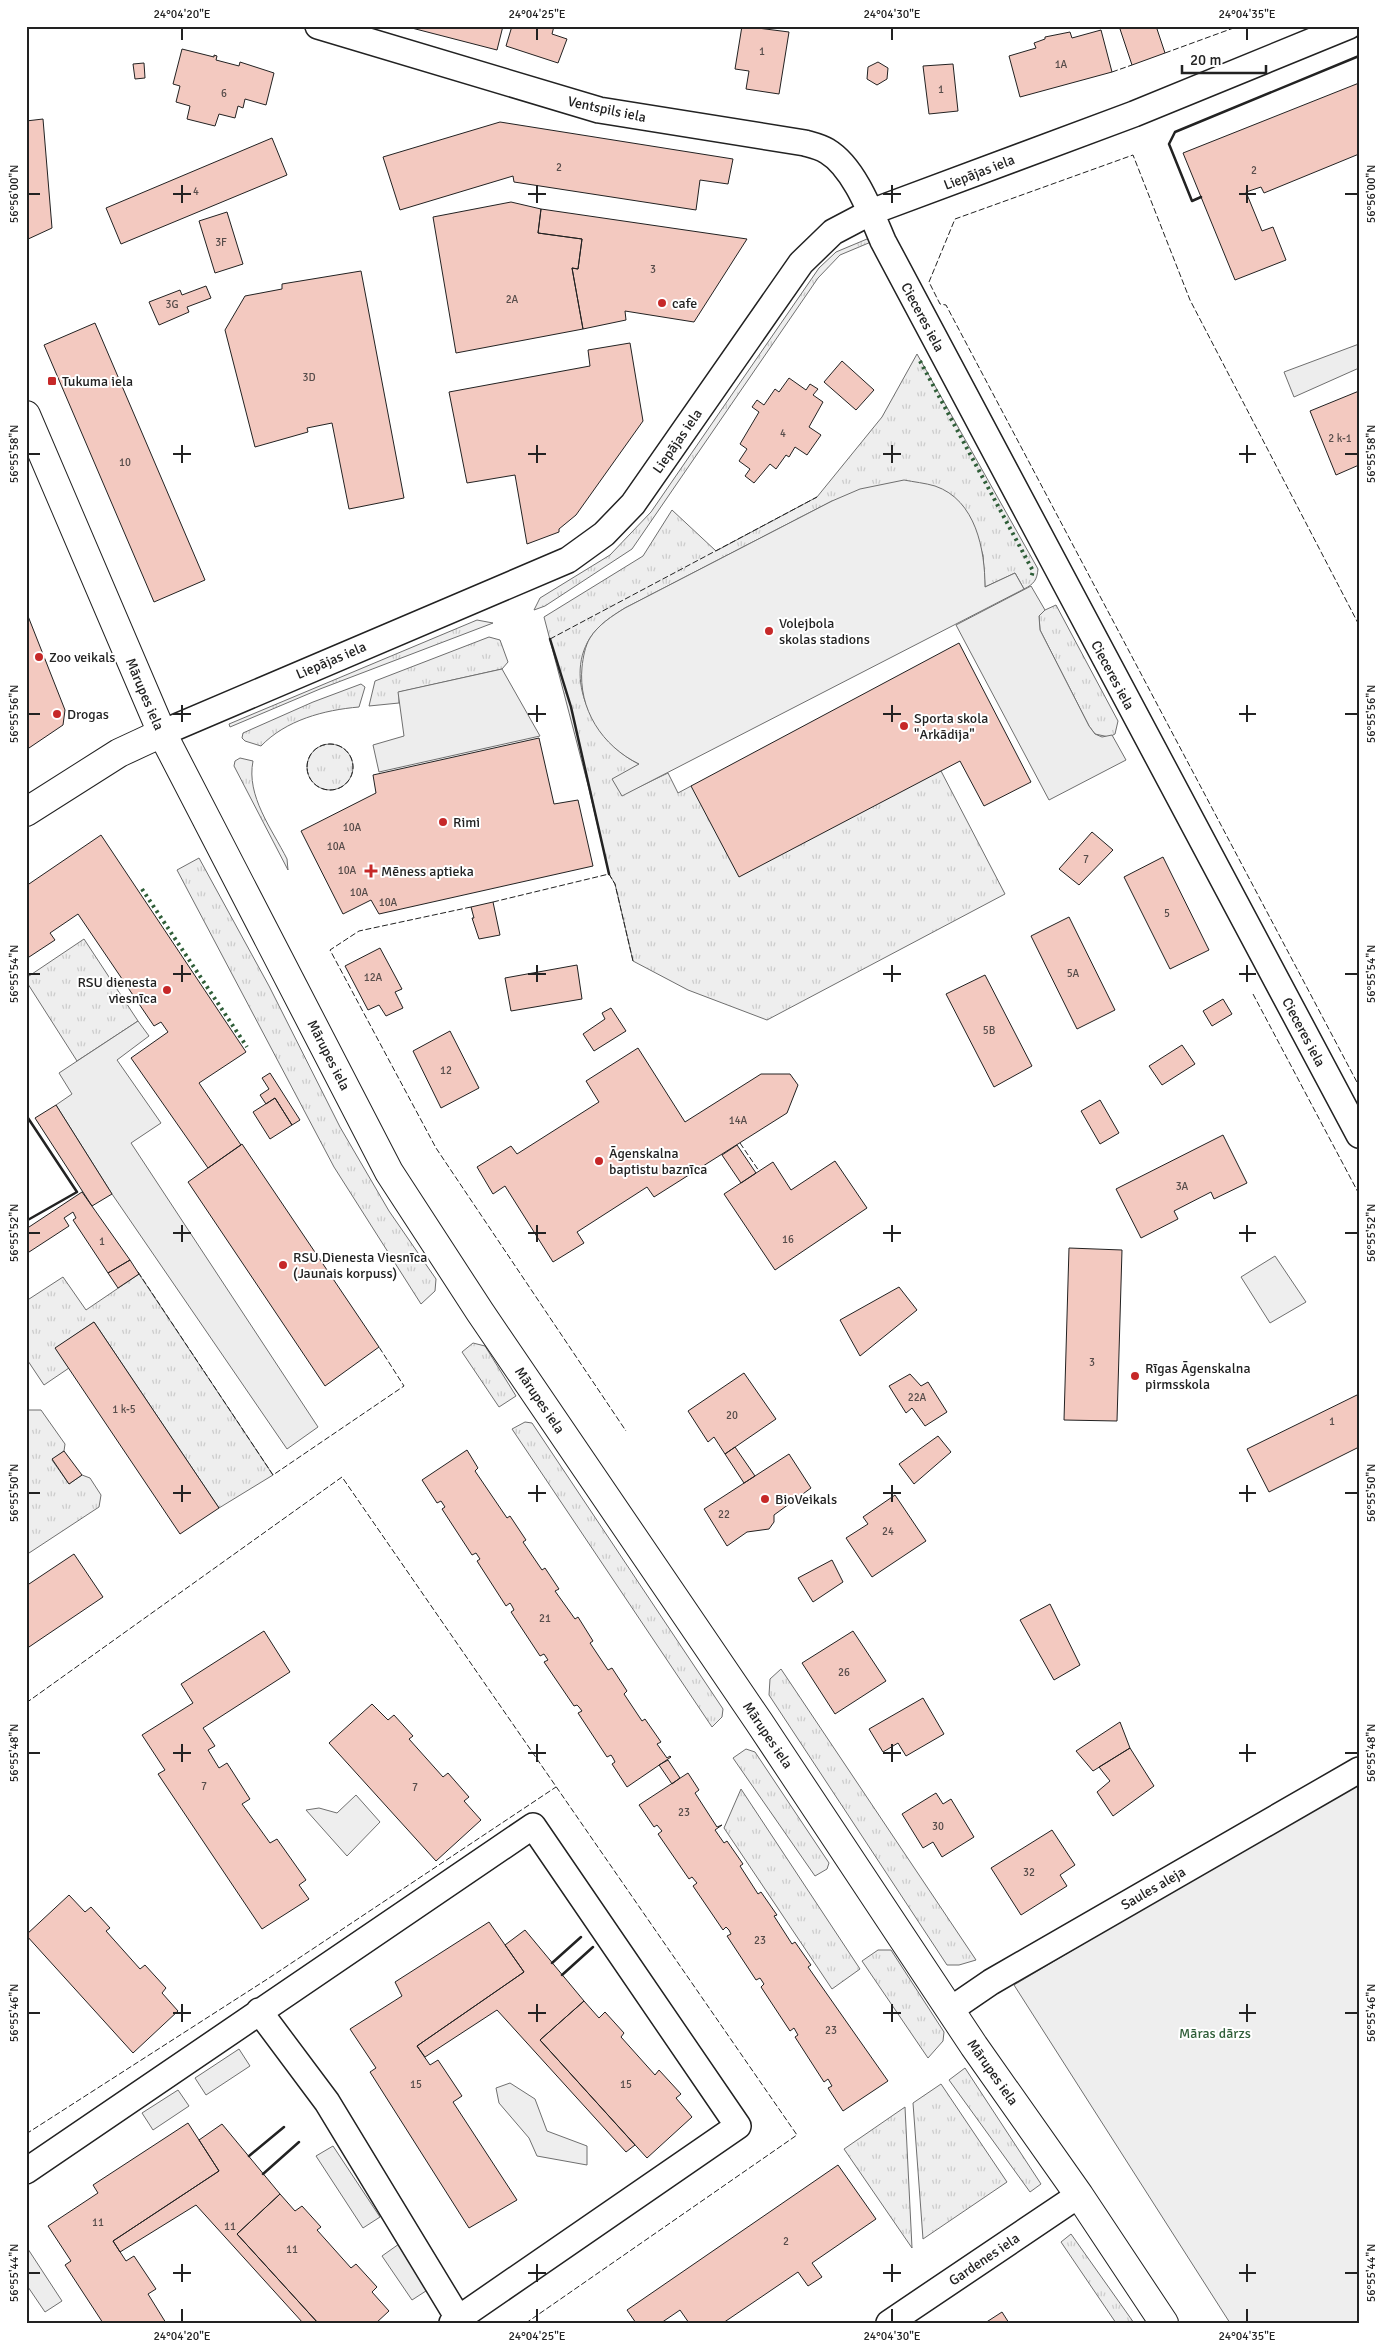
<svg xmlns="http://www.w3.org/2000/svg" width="1385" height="2349" font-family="Signika,sans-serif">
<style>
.grass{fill:url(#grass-tufts);stroke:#6f6f6f}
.green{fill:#eee;stroke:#6f6f6f}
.parking{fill:#ededed;stroke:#6f6f6f}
.building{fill:#f3c9c0;stroke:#222}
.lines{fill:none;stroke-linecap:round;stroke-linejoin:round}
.street-casing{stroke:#222;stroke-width:28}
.secondary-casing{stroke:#222;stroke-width:30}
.street{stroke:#fff;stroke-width:25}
.secondary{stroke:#fff;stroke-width:28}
.hedge{stroke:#2f5e38;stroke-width:4;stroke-dasharray:2.5 4;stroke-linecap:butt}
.fence{stroke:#222;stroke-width:1;stroke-dasharray:6 2.5;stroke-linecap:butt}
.wall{stroke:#222;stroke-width:2.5}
.ticks{fill:none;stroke:#222;stroke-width:2}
.poi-dot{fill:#c62828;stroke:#fff;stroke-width:2}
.labels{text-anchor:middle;stroke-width:4;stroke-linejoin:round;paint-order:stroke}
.number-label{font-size:11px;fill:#564c4a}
.street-label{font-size:14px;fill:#222;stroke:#fff}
.poi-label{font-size:14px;fill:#222;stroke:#fff;text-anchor:start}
.park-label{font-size:14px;fill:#2f5e38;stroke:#fff}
.neatline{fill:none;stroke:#222;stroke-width:2}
.ticks-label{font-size:12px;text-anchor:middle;fill:#222}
</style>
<defs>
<pattern id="grass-tufts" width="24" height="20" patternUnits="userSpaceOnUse" patternTransform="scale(1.25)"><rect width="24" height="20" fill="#eee"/><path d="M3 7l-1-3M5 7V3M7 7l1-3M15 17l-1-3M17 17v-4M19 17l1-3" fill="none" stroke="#ccc"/></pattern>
</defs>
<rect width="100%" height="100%" fill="#fff"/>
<!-- grass -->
<path class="grass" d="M867,239L871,242L840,255L818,278L632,549L545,606L534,610L540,598L610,555L651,512L819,268L836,252Z
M917,354L1038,569C1037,580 1034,584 1024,589L1015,573L985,587L983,555L969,515L832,501L625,608C612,616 598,625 590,638C562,682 598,745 639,764L622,795L668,773L678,793L691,786L941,771L1005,894L767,1020L688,990L633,961L615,884L609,874L589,789L544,617L643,556L672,510L716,551L817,497L882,417Z
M1056,605L1118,721L1115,734L1109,737L1095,734L1089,726L1040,630L1039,616L1045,610Z
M477,620L493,623L320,689L230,727L229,724Z
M489,637L500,640L508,662L502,669L399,692V703L369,706L375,681Z
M361,684L365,687L359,707C324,710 286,720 261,746L245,741L242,738L243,733L313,702Z
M307 767a23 23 0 1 1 46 0a23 23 0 1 1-46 0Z
M240,758L253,761C246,796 272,829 287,859L288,870L234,766L235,761Z
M199,858L269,986L340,1127L389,1211L436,1279L435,1291L421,1304L334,1167L177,870Z
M84,939L138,1021L77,1061L26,981V978Z
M139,1274L273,1475L219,1508L94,1322L56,1348L69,1368L44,1385L28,1361L26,1362V1301L63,1277L86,1310Z
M473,1343L485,1346L516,1396L499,1407L462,1352Z
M26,1410H41L65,1444L64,1451L52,1460L69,1484L82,1475L90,1478L101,1495L99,1507L26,1555Z
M525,1422L532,1423L723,1709L722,1717L712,1727L512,1429Z
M781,1669L976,1960L959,1965H947L769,1695L770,1679Z
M746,1749L755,1752L829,1863L827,1869L815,1876L733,1758Z
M741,1789L860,1969L832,1989L724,1828Z
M878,1950H891L944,2032L943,2041L928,2058L862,1961Z
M965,2068L1041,2184L1030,2192L949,2080Z
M941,2084L1007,2182L923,2239L913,2103Z
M905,2107L912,2248L844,2149Z
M1071,2234L1134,2323H1116L1061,2242Z"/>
<!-- green -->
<path class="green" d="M904,480C914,482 925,483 935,486C976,500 985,550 985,587L1015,573L1024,589L622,796L612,779L639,764C602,746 578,709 582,667C583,658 585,646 590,638C598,625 612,616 625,608L832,501L860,489Z
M1275,1256L1306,1302L1270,1323L1241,1277Z
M1359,1780V2323H1230L1014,1985Z
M356,1795L380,1822L347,1856L306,1810L319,1808L337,1813Z
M510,2083L535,2099L547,2131L587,2146V2165L537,2156L529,2138L499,2103L496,2088Z"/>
<!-- parking -->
<path class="parking" d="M1359,344V368L1294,397L1284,372Z
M1031,586L1045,610L1039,616L1040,630L1089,726L1095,734L1102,737L1112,735L1126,760L1049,800L956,625Z
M502,669L540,736L379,772L373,745L404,736L398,692Z
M138,1021L149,1036L117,1060L161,1123L131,1143L318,1427L287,1449L112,1194L56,1105L72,1094L59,1073Z
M239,2049L250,2066L206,2095L195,2078Z
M178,2090L189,2106L153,2130L142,2113Z
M333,2146L380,2217L363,2228L316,2156Z
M399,2244L429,2289L412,2300L382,2256Z
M26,2246L62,2301L45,2312L26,2284Z"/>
<!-- building -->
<path class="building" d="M404,26H503L497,50Z
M512,26H554L552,34L567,39L558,63L506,46Z
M742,26L789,32L779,94L746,89L749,71L735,69Z
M1119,26H1156L1165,53L1132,65Z
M1101,30L1112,72L1020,97L1009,56L1036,48L1034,43L1045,39V37L1070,32L1072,38Z
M182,49L214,57V55L217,56L216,60L239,66L240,62L274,73L266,105L245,99L243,108L238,106L235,118L219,114L215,126L187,119L190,106L176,102L180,86L173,84Z
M878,62L888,68L887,79L877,85L867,79L868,67Z
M144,63L145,78L135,79L133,64Z
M953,64L958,111L929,114L923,66Z
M1359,83V154L1264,193L1261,187L1246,192L1262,231L1273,227L1286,260L1235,280L1183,153Z
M43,119L52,228L26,240V121Z
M500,122L733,159L728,184L700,180L696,210L514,182L513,176L400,210L383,157Z
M272,138L287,175L121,244L106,208Z
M511,202L541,209L538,233L582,239L578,269L572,268L583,329L456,353L433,217Z
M541,209L747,239L694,322L625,311L626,320L583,329L572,268L578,269L582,239L538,233Z
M227,212L243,264L215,273L199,221Z
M361,271L404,498L349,509L332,423L307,428L308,432L255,447L225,330L245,296L282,289V284Z
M206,286L211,298L187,307L189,312L159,325L149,302L180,290L182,295Z
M95,323L205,580L154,602L44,345Z
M630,343L643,421L576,515L559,529V532L527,544L515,475L467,483L449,392L590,366L588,350Z
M842,361L874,390L856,410L824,382Z
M789,378L806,390L810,384L818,389L813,395L823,402L809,427L821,435L807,455L795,447L789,457L786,455L776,469L770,464L754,483L745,476L750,469L739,461L747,449L740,444L759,412L752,407L757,400L764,405L775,389L779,392Z
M1359,391V465L1336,475L1310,411Z
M26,611L65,710L63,725L26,750Z
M959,643L1031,782L984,806L960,761L739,877L691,786Z
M539,738L554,804L578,800L593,866L379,914L371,900L343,914L301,831L376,793L373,775Z
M1092,832L1113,850L1079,885L1059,869Z
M101,835L246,1052L199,1083L241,1145L208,1168L131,1058L168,1032L161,1022L154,1026L78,914L50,933L55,940L26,959V886Z
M1163,857L1209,950L1170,969L1124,877Z
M493,902L500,935L479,939L472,918H474L471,907Z
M1069,917L1115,1010L1077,1029L1031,936Z
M380,948L402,989L395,992L403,1008L386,1016L379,1005L368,1010L345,966Z
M577,965L582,999L511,1011L505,978Z
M985,975L1032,1066L994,1087L946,994Z
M1223,999L1232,1014L1212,1026L1203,1011Z
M611,1008L626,1031L594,1051L583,1034L605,1019L602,1013Z
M450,1031L479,1088L441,1108L413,1051Z
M1182,1045L1195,1064L1162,1085L1149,1066Z
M638,1048L685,1122L761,1074H790L798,1085L787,1113L654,1197L647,1187L577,1232L584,1243L553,1262L505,1186L493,1194L477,1167L511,1146L517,1154L599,1102L586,1081Z
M270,1073L300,1120L292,1125L275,1098L266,1104L260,1095L269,1089L262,1078Z
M275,1098L292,1125L270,1139L253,1112Z
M1100,1100L1119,1133L1100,1144L1081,1111Z
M56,1105L112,1194L92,1206L35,1118Z
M1223,1135L1247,1183L1214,1199L1211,1192L1174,1211L1178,1219L1141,1238L1116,1189Z
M242,1144L379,1347L325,1386L188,1182Z
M737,1145L756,1173L741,1183L722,1155Z
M835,1161L867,1208L775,1270L724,1194L773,1162L791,1190Z
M82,1192L130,1260L108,1273L73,1220L76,1218L73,1212L64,1218L69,1226L26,1254V1229Z
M1069,1248L1122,1250L1117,1421L1064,1420Z
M130,1260L139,1274L118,1288L108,1273Z
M899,1287L917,1310L860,1356L840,1320Z
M94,1322L219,1508L180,1534L55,1348Z
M744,1373L776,1419L725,1454L714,1437L708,1442L688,1411Z
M910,1374L921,1386L928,1382L947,1412L925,1426L912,1408L906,1413L889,1386Z
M1359,1394V1447L1269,1492L1247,1449Z
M938,1436L951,1452L914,1484L899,1464Z
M735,1447L755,1476L744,1483L725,1454Z
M467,1450L478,1468L475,1471L507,1518L510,1516L526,1540L523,1542L542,1570L545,1568L559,1589L555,1591L575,1619L578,1617L593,1641L590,1643L608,1670L612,1668L627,1691L624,1694L642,1721L645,1719L661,1742L657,1744L667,1758L670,1756L671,1757L627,1787L612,1764L615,1762L613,1758L611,1755L607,1757L578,1713L582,1711L579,1707L577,1705L574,1706L544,1662L548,1660L544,1654L540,1656L511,1612L514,1610L512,1606L510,1603L506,1606L477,1561L480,1559L476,1553L472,1555L442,1509L445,1507L441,1501L437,1503L422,1480Z
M64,1451L82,1475L69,1484L52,1459Z
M789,1454L811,1488L774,1515V1522L769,1529L747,1532L727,1546L704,1509Z
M895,1495L926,1541L872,1577L846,1538L868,1524L863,1517Z
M74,1554L103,1597L26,1649V1586Z
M832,1560L843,1582L813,1602L798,1578Z
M1050,1604L1080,1665L1054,1680L1020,1620Z
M264,1631L290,1672L203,1728L215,1746L208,1750L219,1768L227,1763L250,1799L242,1804L270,1843L277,1839L306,1880L299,1885L309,1899L262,1929L158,1774L165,1770L142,1735L193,1703L181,1684Z
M853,1631L886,1681L835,1714L802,1663Z
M923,1698L944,1734L906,1756L898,1743L883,1752L869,1729Z
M372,1704L388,1720L394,1715L413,1736L409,1739L443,1777L448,1773L469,1797L464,1801L481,1820L436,1861L329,1743Z
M1120,1722L1130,1748L1093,1771L1076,1751Z
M1130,1748L1154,1786L1113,1816L1097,1792L1110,1781L1099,1767Z
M668,1760L680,1778L672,1784L659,1765Z
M688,1773L699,1790L695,1793L717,1827L722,1825L715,1830L724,1843L727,1841L743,1864L740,1866L758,1894L761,1892L777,1915L774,1916L792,1944L795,1942L811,1965L808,1967L888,2081L843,2111L828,2088L832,2086L828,2079L824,2082L795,2037L798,2035L794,2028L790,2031L761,1987L764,1984L760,1978L756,1980L727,1936L731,1934L729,1930L726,1927L723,1930L693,1886L697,1883L692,1877L689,1879L658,1834L662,1831L657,1825L654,1827L639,1805Z
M936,1793L943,1804L951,1799L974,1837L942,1857L933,1842L923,1848L902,1814Z
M1052,1830L1075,1865L1060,1875L1067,1886L1021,1915L991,1868Z
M69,1895L85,1912L91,1907L110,1928L106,1931L140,1969L145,1965L166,1988L162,1993L178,2011L133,2053L26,1935Z
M489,1922L524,1972L417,2046L430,2065L438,2060L462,2096L453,2102L517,2200L469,2228L370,2072L376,2068L350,2029L402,1996L395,1982Z
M525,1930L584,2001L540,2040L635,2145L626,2152L497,2010L425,2057L417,2046L524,1972L505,1945Z
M584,2001L599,2018L605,2012L624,2033L621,2037L655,2075L659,2070L681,2094L676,2098L692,2117L647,2158L540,2040Z
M188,2123L219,2171L113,2241L126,2261L134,2256L156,2289L148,2294L166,2323H103L65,2265L71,2261L48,2226L98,2193L93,2185Z
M222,2124L280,2194L237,2234L318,2323H303L196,2205L120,2252L113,2241L219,2171L199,2140Z
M838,2165L876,2219L812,2263L822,2277L808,2286L798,2272L723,2323H689L680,2310L661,2323H636L627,2310Z
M280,2194L295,2211L302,2206L321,2227L317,2230L351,2268L356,2264L377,2287L372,2292L389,2311L376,2323H318L237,2234Z
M1002,2312L1009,2323H985Z"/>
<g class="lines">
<defs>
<path id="street" d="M318,26L599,110L805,143C812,145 821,147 827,151C854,167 871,213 883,241L1359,1135
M162,733L568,560L604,534L633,504L801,263L833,232L871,212L1134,114L1349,26
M950,2010L991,1982L1359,1770
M259,2011L327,2102L458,2318
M26,2171L533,1826L738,2126L452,2323
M889,2323L1079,2195"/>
<path id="secondary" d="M26,415L162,733L389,1172L480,1312L759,1722L974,2046L1079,2195L1164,2323
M26,812L119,753L162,733"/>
</defs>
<!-- street casing -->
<use href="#street" class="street-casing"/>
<!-- secondary casing -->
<use href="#secondary" class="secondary-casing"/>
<!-- street -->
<use href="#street" class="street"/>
<!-- secondary -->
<use href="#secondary" class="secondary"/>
<!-- hedge -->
<path class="hedge" d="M920,361L1033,571L1031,578
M142,889L247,1047"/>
<!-- fence -->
<path class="fence" d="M1165,53L1239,26
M1112,72L1132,65
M1359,625L1190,300L1133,155L955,219L929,282L940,304L946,305L1359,1086
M550,639L817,497
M307 767a23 23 0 1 1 46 0a23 23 0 1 1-46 0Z
M493,902L609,874L615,884L633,961
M471,907L359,931L330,950L436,1148L626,1431
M1253,994L1359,1194
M740,1143L759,1171
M138,1272L273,1475L404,1386L379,1347
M26,1703L342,1477L797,2135L526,2323
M26,2134L269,1978L556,1787"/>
<!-- wall -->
<path class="wall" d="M1201,197L1192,201L1169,144L1175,132L1359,56
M550,639L571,707L609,874
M26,1115L77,1192L26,1221
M552,1963L581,1937
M562,1975L593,1947
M249,2156L284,2127
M263,2174L299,2142"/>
</g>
<!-- ticks -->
<path class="ticks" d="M182,28V40M537,28V40M892,28V40M1247,28V40M182,185V203M537,185V203M892,185V203M1247,185V203M28,194H40M173,194H191M528,194H546M883,194H901M1239,194H1256M1345,194H1358M182,445V463M537,445V463M892,445V463M1247,445V463M28,454H40M173,454H191M528,454H546M883,454H901M1239,454H1256M1345,454H1358M182,705V722M537,705V722M892,705V722M1247,705V722M28,714H40M173,714H191M528,714H546M883,714H901M1239,714H1256M1345,714H1358M182,965V982M537,965V982M892,965V982M1247,965V982M28,974H40M173,974H191M528,974H546M883,974H901M1239,974H1256M1345,974H1358M182,1225V1242M537,1225V1242M892,1225V1242M1247,1225V1242M28,1233H40M173,1233H191M528,1233H546M883,1233H901M1239,1233H1256M1345,1233H1358M182,1485V1502M537,1485V1502M892,1485V1502M1247,1485V1502M28,1493H40M173,1493H191M528,1493H546M883,1493H901M1239,1493H1256M1345,1493H1358M182,1744V1762M537,1744V1762M892,1744V1762M1247,1744V1762M28,1753H40M173,1753H191M528,1753H546M883,1753H901M1239,1753H1256M1345,1753H1358M182,2004V2022M537,2004V2022M892,2004V2022M1247,2004V2022M28,2013H40M173,2013H191M528,2013H546M883,2013H901M1239,2013H1256M1345,2013H1358M182,2264V2282M537,2264V2282M892,2264V2282M1247,2264V2282M28,2273H40M173,2273H191M528,2273H546M883,2273H901M1239,2273H1256M1345,2273H1358M182,2309V2322M537,2309V2322M892,2309V2322M1247,2309V2322"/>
<!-- markers -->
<g class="poi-dot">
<circle cx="662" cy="303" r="5"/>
<rect x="47" y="376" width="10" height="10" rx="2.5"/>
<circle cx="769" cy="631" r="5"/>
<circle cx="39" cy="657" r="5"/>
<circle cx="57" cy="714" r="5"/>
<circle cx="904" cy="726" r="5"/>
<circle cx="443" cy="822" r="5"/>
<path d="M368.5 863.5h5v5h5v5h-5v5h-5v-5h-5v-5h5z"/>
<circle cx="167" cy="990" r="5"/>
<circle cx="599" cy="1161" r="5"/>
<circle cx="283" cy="1265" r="5"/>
<circle cx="1135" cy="1376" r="5"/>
<circle cx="765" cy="1499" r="5"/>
</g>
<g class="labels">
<!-- number labels -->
<g class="number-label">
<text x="762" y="55">1</text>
<text x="1061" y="68">1A</text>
<text x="941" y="93">1</text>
<text x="224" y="97">6</text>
<text x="559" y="171">2</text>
<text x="1254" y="174">2</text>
<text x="196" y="195">4</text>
<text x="221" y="246">3F</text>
<text x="653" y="273">3</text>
<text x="512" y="303">2A</text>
<text x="172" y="308">3G</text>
<text x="309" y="381">3D</text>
<text x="783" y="437">4</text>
<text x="1340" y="442">2 k-1</text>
<text x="125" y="466">10</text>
<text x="352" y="831">10A</text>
<text x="336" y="850">10A</text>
<text x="1086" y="863">7</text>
<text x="347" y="874">10A</text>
<text x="359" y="896">10A</text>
<text x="388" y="906">10A</text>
<text x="1167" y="917">5</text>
<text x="1073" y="977">5A</text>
<text x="373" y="981">12A</text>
<text x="989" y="1034">5B</text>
<text x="446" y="1074">12</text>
<text x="738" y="1124">14A</text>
<text x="1182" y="1190">3A</text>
<text x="788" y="1243">16</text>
<text x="102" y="1245">1</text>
<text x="1092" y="1366">3</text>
<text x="917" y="1401">22A</text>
<text x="124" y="1413">1 k-5</text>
<text x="732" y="1419">20</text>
<text x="1332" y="1425">1</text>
<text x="724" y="1518">22</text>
<text x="888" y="1535">24</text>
<text x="545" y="1622">21</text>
<text x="844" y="1676">26</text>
<text x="204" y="1790">7</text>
<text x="415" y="1791">7</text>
<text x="684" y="1816">23</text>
<text x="938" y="1830">30</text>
<text x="1029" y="1876">32</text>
<text x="760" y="1944">23</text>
<text x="831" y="2034">23</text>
<text x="416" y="2088">15</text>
<text x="626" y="2088">15</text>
<text x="98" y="2226">11</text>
<text x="230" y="2230">11</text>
<text x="786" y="2245">2</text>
<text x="292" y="2253">11</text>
</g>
<!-- street labels -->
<g class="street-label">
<text transform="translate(607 109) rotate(12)" y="5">Ventspils iela</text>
<text transform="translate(979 172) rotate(-21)" y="5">Liepājas iela</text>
<text transform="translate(923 317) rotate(62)" y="5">Cieceres iela</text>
<text transform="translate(677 441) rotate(-55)" y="5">Liepājas iela</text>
<text transform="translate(331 660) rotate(-23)" y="5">Liepājas iela</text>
<text transform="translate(1113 675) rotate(62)" y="5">Cieceres iela</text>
<text transform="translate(145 694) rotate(67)" y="5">Mārupes iela</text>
<text transform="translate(1304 1032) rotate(62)" y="5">Cieceres iela</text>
<text transform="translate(329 1055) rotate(63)" y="5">Mārupes iela</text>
<text transform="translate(540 1400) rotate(56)" y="5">Mārupes iela</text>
<text transform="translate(768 1735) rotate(56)" y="5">Mārupes iela</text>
<text transform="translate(1153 1888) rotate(-30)" y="5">Saules aleja</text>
<text transform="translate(993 2072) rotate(55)" y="5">Mārupes iela</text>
<text transform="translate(984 2259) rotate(-34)" y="5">Gardenes iela</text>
</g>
<!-- poi labels -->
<g class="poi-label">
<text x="672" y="308">cafe</text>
<text x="62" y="386">Tukuma iela</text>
<text x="779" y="628">Volejbola<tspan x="779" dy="16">skolas stadions</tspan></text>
<text x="49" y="662">Zoo veikals</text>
<text x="67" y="719">Drogas</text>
<text x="914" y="723">Sporta skola<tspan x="914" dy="16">"Arkādija"</tspan></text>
<text x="453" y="827">Rimi</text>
<text x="381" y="876">Mēness aptieka</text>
<text x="157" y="987" text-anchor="end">RSU dienesta<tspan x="157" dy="16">viesnīca</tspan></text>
<text x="609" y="1158">Āgenskalna<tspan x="609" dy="16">baptistu baznīca</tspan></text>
<text x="293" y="1262">RSU Dienesta Viesnīca<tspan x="293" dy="16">(Jaunais korpuss)</tspan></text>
<text x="1145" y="1373">Rīgas Āgenskalna<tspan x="1145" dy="16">pirmsskola</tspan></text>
<text x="775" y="1504">BioVeikals</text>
</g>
<!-- park labels -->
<g class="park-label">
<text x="1215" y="2038">Māras dārzs</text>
</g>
</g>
<!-- border -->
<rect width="1385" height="2349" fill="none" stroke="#ffffff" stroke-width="55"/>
<!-- scale -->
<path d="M1182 65v8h84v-8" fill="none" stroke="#222222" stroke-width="2.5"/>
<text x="1190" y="65" font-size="15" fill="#222222" stroke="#ffffff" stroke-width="4" paint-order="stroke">20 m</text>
<rect x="28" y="28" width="1330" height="2294" class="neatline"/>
<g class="ticks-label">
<text x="182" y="18">24°04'20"E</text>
<text x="537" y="18">24°04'25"E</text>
<text x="892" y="18">24°04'30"E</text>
<text x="1247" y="18">24°04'35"E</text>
<text transform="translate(14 194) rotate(-90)" y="4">56°56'00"N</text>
<text transform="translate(1371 194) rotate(-90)" y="4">56°56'00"N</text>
<text transform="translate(14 454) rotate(-90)" y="4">56°55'58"N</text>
<text transform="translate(1371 454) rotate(-90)" y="4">56°55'58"N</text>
<text transform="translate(14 714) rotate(-90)" y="4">56°55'56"N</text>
<text transform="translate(1371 714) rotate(-90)" y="4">56°55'56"N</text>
<text transform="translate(14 974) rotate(-90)" y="4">56°55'54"N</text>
<text transform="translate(1371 974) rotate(-90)" y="4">56°55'54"N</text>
<text transform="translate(14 1233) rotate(-90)" y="4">56°55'52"N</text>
<text transform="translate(1371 1233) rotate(-90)" y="4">56°55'52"N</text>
<text transform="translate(14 1493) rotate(-90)" y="4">56°55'50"N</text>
<text transform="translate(1371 1493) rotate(-90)" y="4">56°55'50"N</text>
<text transform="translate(14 1753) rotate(-90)" y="4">56°55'48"N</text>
<text transform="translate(1371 1753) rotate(-90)" y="4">56°55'48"N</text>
<text transform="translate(14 2013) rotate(-90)" y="4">56°55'46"N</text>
<text transform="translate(1371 2013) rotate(-90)" y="4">56°55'46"N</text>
<text transform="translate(14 2273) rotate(-90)" y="4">56°55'44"N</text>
<text transform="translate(1371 2273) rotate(-90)" y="4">56°55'44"N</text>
<text x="182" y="2340">24°04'20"E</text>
<text x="537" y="2340">24°04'25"E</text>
<text x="892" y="2340">24°04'30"E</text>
<text x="1247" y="2340">24°04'35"E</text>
</g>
</svg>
